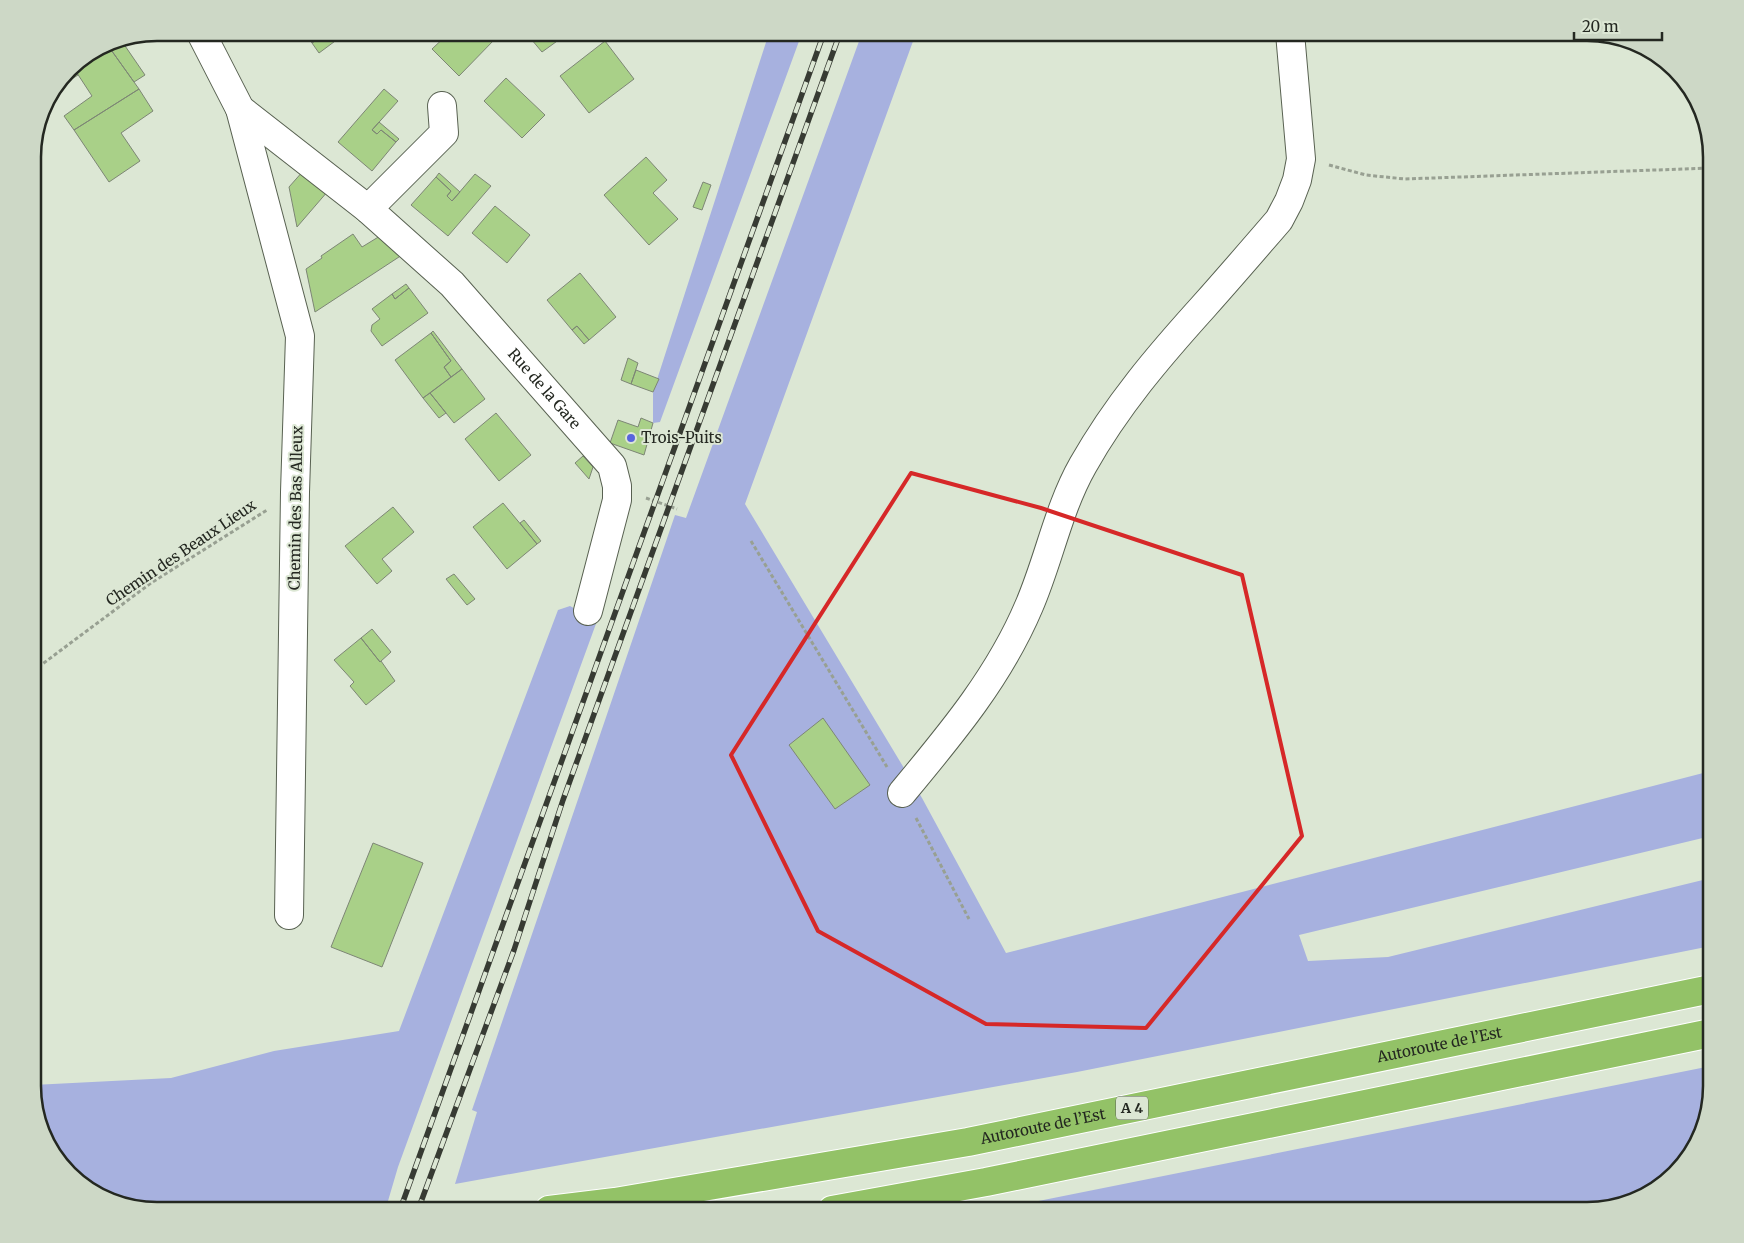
<svg xmlns="http://www.w3.org/2000/svg" width="1744" height="1243" font-family="Merriweather,serif">
<style>
.green{fill:#a7b1df}
.building{fill:#a9d088;stroke:#7d8675}
.lines{fill:none;stroke-linecap:round;stroke-linejoin:round}
.minor-casing{stroke:#586151;stroke-width:30}
.highway-casing{stroke:#fff;stroke-width:30}
.path{stroke:#98a092;stroke-width:3;stroke-dasharray:4 2.5;stroke-linecap:butt}
.minor{stroke:#fff;stroke-width:28}
.highway{stroke:#93c267;stroke-width:28}
.rail-casing{stroke:#373b33;stroke-width:5.5}
.rail{stroke:#dce7d4;stroke-width:4;stroke-dasharray:11;stroke-linecap:butt}
.marked{fill:none;stroke:#d62828;stroke-width:4;stroke-linejoin:round}
.poi-dot{fill:#5865dc;stroke:#dce7d4;stroke-width:2}
.labels{text-anchor:middle;stroke-width:4;stroke-linejoin:round;paint-order:stroke}
.shield{fill:#dce7d4;stroke:#5b6157;stroke-width:1}
.shield-label{font-size:14px;font-weight:bold;fill:#242821}
.street-label{font-size:15px;fill:#242821;stroke:#dce7d4}
.poi-label{font-size:15px;fill:#242821;stroke:#dce7d4;text-anchor:start}
.rim{fill:none;stroke:#242821;stroke-width:2.5}
</style>
<rect width="100%" height="100%" fill="#dce7d4"/>
<!-- green -->
<path class="green" d="M769,33H802L660,422L653,423V392Z
M862,33H916L745,504L922,798L1006,953L1711,771V836L1299,935L1308,961L1388,957L1711,878V946L1077,1072L455,1184L477,1112L472,1110L675,515L686,518Z
M570,606L597,621L398,1167L388,1201L259,1210H157L117,1204L82,1185L49,1148L33,1094V1085L171,1078L274,1051L399,1031L558,610Z
M1711,1066V1086L1705,1126L1686,1161L1642,1197L1587,1210H994Z"/>
<!-- building -->
<path class="building" d="M304,33H326L312,43Z
M326,33H346L319,53L312,43Z
M449,33H487L494,40L459,76L432,49Z
M526,33H556L560,39L542,52Z
M121,40L145,75L134,82L109,47Z
M605,41L634,79L589,113L560,76Z
M109,47L139,89L74,130L64,116L92,96L75,70Z
M81,60L84,64L72,72L70,70L75,64Z
M75,70L78,75L67,82L64,78Z
M506,78L545,115L522,138L484,101Z
M139,89L153,111L121,133L140,161L109,182L74,130Z
M384,89L398,101L372,130L377,134L381,130L396,142L372,171L338,142Z
M379,122L399,139L396,142L381,130L377,134L372,130Z
M646,157L667,180L653,193L678,219L649,245L604,195Z
M304,170L328,191L297,227L289,187Z
M439,173L460,192L452,201L447,196L451,191L436,177Z
M475,174L491,186L448,236L411,205L436,177L451,191L447,196L452,201Z
M703,182L711,185L702,210L693,207Z
M495,206L530,235L507,263L472,233Z
M353,234L362,247L380,236L402,255L315,312L306,269L322,258L321,256Z
M580,273L616,317L589,340L577,326L572,330L547,300Z
M406,284L409,288L395,299L392,294Z
M409,288L428,313L382,346L371,331L372,325L380,319L372,309L392,294L395,299Z
M577,326L589,340L584,344L572,330Z
M433,331L462,369L451,377L444,367L451,361L431,333Z
M431,333L451,361L444,367L451,377L423,398L395,360Z
M628,358L638,363L631,384L621,380Z
M462,369L485,399L454,423L430,393Z
M636,370L659,379L653,392L631,384Z
M430,393L446,413L439,418L423,398Z
M496,413L531,455L499,481L465,439Z
M641,418L653,423L644,455L610,443L618,420L638,427Z
M583,456L593,467L589,479L575,463Z
M503,503L537,544L507,569L473,527Z
M393,507L414,532L382,559L392,571L377,584L345,546Z
M524,520L541,541L537,544L520,523Z
M454,574L475,599L467,605L446,579Z
M372,629L391,652L380,662L361,638Z
M361,638L380,662L381,661L395,681L366,705L350,686L354,682L334,660Z
M823,718L870,785L835,809L789,745Z
M373,843L423,863L382,967L331,947Z"/>
<g class="lines">
<defs>
<g id="minor">
<path id="s1" d="M201,33L240,109L368,209L452,284L612,466L617,486V500L588,611"/>
<path d="M240,109L300,336L295,492L289,915"/>
<path d="M368,209L444,133L442,106"/>
<path d="M902,793C951,734 999,677 1029,606C1049,560 1058,509 1083,465C1117,405 1158,357 1204,306C1229,278 1254,249 1279,220L1289,201L1297,180L1301,159L1290,33"/>
</g>
<g id="highway">
<path id="s2" d="M549,1210L615,1202L968,1142L1711,989"/>
<path d="M832,1210L986,1182L1711,1033"/>
</g>
</defs>
<!-- minor casing -->
<use href="#minor" class="minor-casing"/>
<!-- highway casing -->
<use href="#highway" class="highway-casing"/>
<!-- path -->
<path class="path" d="M1329,165L1366,175L1405,179L1711,168
M646,498L677,509
M751,541L887,767
M33,671L151,583L267,510
M916,818L969,919"/>
<!-- minor -->
<use href="#minor" class="minor"/>
<!-- highway -->
<use href="#highway" class="highway"/>
<defs>
<path id="rail" d="M400,1210L824,33
M418,1210L514,950L563,800L840,33"/>
</defs>
<!-- rail casing -->
<use href="#rail" class="rail-casing"/>
<!-- rail -->
<use href="#rail" class="rail"/>
</g>
<!-- marked area -->
<path class="marked" d="M911,473L1041,508L1242,575L1302,836L1146,1028L986,1024L818,931L731,755Z"/>
<!-- markers -->
<circle class="poi-dot" cx="631" cy="438" r="5"/>
<g class="labels">
<!-- shield labels -->
<rect class="shield" x="1116" y="1096.5" width="32" height="23" rx="4"/>
<g class="shield-label">
<text x="1132" y="1113">A 4</text>
</g>
<!-- street labels -->
<g class="street-label">
<text dy="5" stroke="none"><textPath href="#s1" startOffset="500">Rue de la Gare</textPath></text>
<text transform="translate(296 508) rotate(-89)" y="5">Chemin des Bas Alleux</text>
<text transform="translate(181 553) rotate(-34)" y="5">Chemin des Beaux Lieux</text>
<text dy="5" stroke="none"><textPath href="#s2" startOffset="906">Autoroute de l’Est</textPath></text>
<text dy="5" stroke="none"><textPath href="#s2" startOffset="501">Autoroute de l’Est</textPath></text>
</g>
<!-- poi labels -->
<g class="poi-label">
<text x="641" y="443">Trois-Puits</text>
</g>
</g>
<!-- crop -->
<path d="M0 0H1744V1243H0ZM157 41H1587A116 116 0 0 1 1703 157V1086A116 116 0 0 1 1587 1202H157A116 116 0 0 1 41 1086V157A116 116 0 0 1 157 41Z" fill="#cdd8c6" fill-rule="evenodd"/>
<path class="rim" d="M157 41H1587A116 116 0 0 1 1703 157V1086A116 116 0 0 1 1587 1202H157A116 116 0 0 1 41 1086V157A116 116 0 0 1 157 41Z"/>
<!-- scale -->
<path d="M1574 32v8h88v-8" fill="none" stroke="#242821" stroke-width="2.5"/>
<text x="1582" y="32" font-size="15" fill="#242821" stroke="#dce7d4" stroke-width="4" paint-order="stroke">20 m</text>
</svg>
